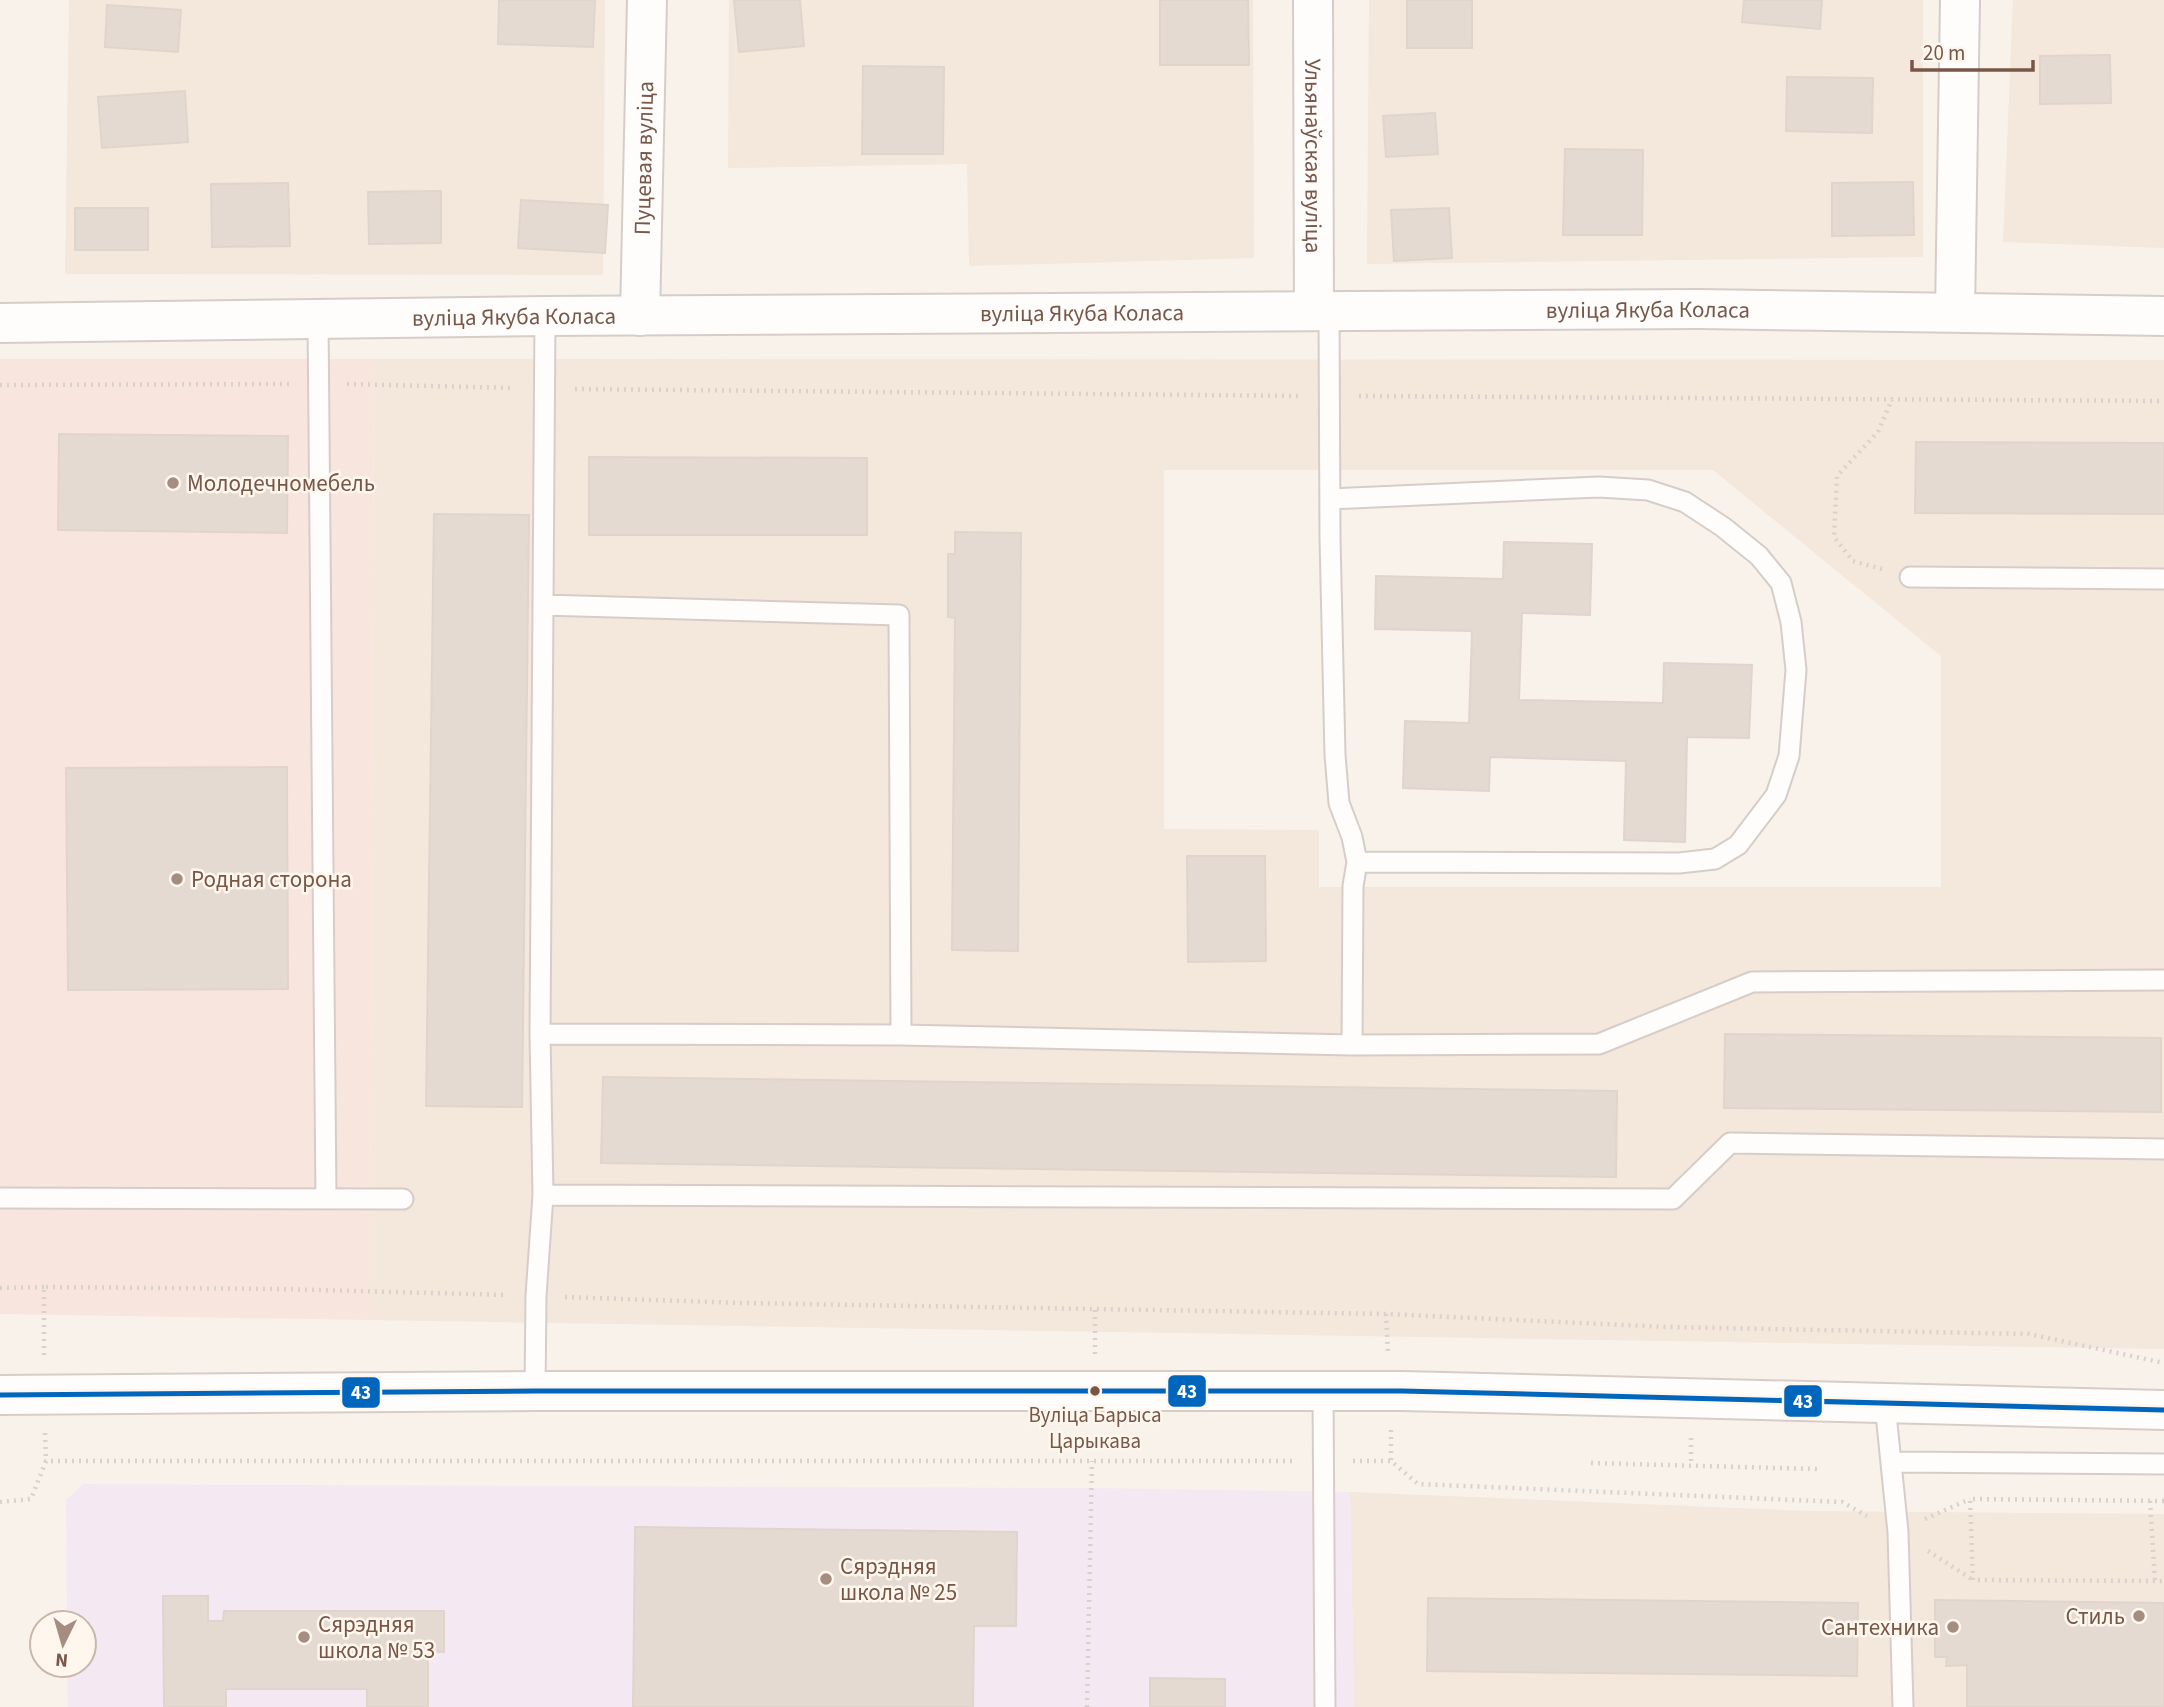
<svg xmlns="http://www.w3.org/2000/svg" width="2164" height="1707" font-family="'Source Sans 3',sans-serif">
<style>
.residential{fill:#f4e7db;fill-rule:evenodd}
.commercial{fill:#f8e6de}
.education{fill:#f4e9f3}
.building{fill:#e5dad2;stroke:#e1d4cc;stroke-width:2}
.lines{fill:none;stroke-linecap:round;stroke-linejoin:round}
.service-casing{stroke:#d6cdc8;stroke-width:23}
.minor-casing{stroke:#d6cdc8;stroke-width:42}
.secondary-casing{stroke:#d7cdc7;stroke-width:42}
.path{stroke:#dad1cd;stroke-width:4.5;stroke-dasharray:2 5;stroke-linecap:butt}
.service{stroke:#fefdfc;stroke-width:19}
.minor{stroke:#fefdfc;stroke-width:38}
.secondary{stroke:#fefdfc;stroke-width:38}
.bus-1-casing{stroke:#fff7ed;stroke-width:10}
.bus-1{stroke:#0065bd;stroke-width:5}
.poi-dot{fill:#a58d81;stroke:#fff7ed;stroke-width:2.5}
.bus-dot{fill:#785748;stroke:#fff7ed;stroke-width:2.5}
.labels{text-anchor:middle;stroke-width:5;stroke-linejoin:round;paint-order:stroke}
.bus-label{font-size:21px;fill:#785748;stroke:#fff7ed}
.street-label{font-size:23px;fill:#785748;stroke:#fff7ed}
.poi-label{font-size:23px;fill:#785748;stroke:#fff7ed;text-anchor:start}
.line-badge{stroke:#fff7ed;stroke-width:2.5}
.badge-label{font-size:19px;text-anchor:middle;font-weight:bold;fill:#fff}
</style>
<rect width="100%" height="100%" fill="#f8f2eb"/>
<!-- residential -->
<path class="residential" d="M69,0H605L603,275L65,274Z
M729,0H1253L1254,258L969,266L967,164L728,168Z
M1369,0H1923V257L1367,264Z
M2013,0H2164V248L2003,242Z
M374,359L2164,360V1349L370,1320ZM1164,470H1713L1941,656V887H1319V830L1164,829Z
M1350,1492L1811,1511L2164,1514V1707H1354Z"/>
<!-- commercial -->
<path class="commercial" d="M0,359H374L370,1320L0,1314Z"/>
<!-- education -->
<path class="education" d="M83,1484L1091,1488L1350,1492L1354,1707H68L67,1665H84V1623H67L66,1500Z"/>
<!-- building -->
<path class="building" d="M499,0H595L593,47L498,44Z
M734,0H800L804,46L739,52Z
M1160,0H1248L1249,65H1160Z
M1407,0H1472V48H1407Z
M1744,0H1822L1820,29L1742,22Z
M107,5L181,10L178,52L105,47Z
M2110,55L2111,103L2040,104V56Z
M863,66L944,67L943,154H862Z
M1787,77L1873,78L1872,133L1786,131Z
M185,91L188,142L102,148L98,97Z
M1435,113L1438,154L1386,157L1383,116Z
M1565,149L1643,150L1642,235H1563Z
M1913,182L1914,235L1832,236V183Z
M288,183L290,246L212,247L211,184Z
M441,191V243L369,244L368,192Z
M521,200L608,205L605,253L518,248Z
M75,208H148V250H75Z
M1449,208L1452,258L1394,261L1391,210Z
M59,434L288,436L287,533L58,530Z
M1916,442L2164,443V514L1915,513Z
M589,457L867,458V535H589Z
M434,514L529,515L522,1107L426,1106Z
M955,532L1021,533L1018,951L952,950L955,618L948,617V554H955Z
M1504,542L1592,544L1590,615L1522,613L1519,700L1663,703L1664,663L1752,665L1749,738L1687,737L1685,842L1624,840L1626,761L1490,757L1489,791L1403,788L1405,721L1469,723L1472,631L1375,629L1376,576L1503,579Z
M287,767L288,989L68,990L66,768Z
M1187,856H1265L1266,961L1188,962Z
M1725,1034L2161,1038V1112L1724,1108Z
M603,1077L1617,1091L1616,1177L601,1163Z
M635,1527L1017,1532L1016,1626H974L973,1707H633Z
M163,1596H208V1621H223L224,1611H444V1652H428V1707H367V1689H226V1707H164Z
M1428,1598L1858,1603L1857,1676L1427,1671Z
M1935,1600L2164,1603V1707H1967V1665L1946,1666L1947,1657H1935Z
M1150,1678L1225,1679V1707H1150Z"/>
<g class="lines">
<defs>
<path id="service" d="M1329,311L1330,538L1335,755L1339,803L1352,837L1357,862
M318,318L326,1199
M1330,499L1599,487L1648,490L1685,502L1723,527L1759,556L1781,583L1791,622L1796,670L1789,756L1776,795L1738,845L1715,859L1679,863L1357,862L1353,886L1352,1045
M1910,577L2164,579
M543,605L899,615L901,1035
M540,1034L901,1035L1352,1045L1599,1044L1752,982L2164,980
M543,1195L1673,1199L1730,1143L2164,1149
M0,1198L403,1199
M535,1391L536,1296L543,1195L540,1034L545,316
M1323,1391L1325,1707
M1885,1404L1898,1532L1903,1707
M1891,1462L2164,1464"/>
<g id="minor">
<path id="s1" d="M1313,0L1314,311"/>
<path d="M1955,312L1960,0"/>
<path id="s2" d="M640,316L647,0"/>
<path id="s3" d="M0,323L545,316L1699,309L2164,316"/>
</g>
<path id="secondary" d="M0,1395L535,1391H1402L2164,1410"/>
</defs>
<!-- service casing -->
<use href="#service" class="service-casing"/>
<!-- minor casing -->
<use href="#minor" class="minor-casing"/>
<!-- secondary casing -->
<use href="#secondary" class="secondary-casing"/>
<!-- path -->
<path class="path" d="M347,384L514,388
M0,385L290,384
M575,389L1301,396
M1359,396L2164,401
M1882,569L1853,561L1834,537L1837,476L1878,432L1892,399
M0,1288L44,1287
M565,1297L741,1303L1386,1314L1668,1327L2029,1334L2164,1363
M1386,1314L1388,1352
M1095,1354V1309
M44,1355V1287L279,1289L507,1295
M1391,1430V1461
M45,1433L46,1461
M1691,1438V1465
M1353,1461H1391L1418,1484L1842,1502L1867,1516
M1591,1463L1817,1469
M2150,1501L2155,1581
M2164,1501L1970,1499L1973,1580L2164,1581
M0,1502L31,1499L46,1461H1295
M1925,1519L1970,1499
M1928,1551L1973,1580
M1087,1707L1092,1461"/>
<!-- service -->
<use href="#service" class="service"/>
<!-- minor -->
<use href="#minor" class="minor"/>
<!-- secondary -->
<use href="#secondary" class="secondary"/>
<defs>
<path id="bus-1" d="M0,1395L535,1391H1402L2164,1410"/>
</defs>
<!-- bus-1 casing -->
<use href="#bus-1" class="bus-1-casing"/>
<!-- bus-1 -->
<use href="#bus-1" class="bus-1"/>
</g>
<!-- markers -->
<g class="poi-dot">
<circle cx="173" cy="483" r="7"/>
<circle cx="177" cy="879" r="7"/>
<circle cx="826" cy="1579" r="7"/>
<circle cx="2139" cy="1616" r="7"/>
<circle cx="1953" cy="1627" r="7"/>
<circle cx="304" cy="1637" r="7"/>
</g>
<circle class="bus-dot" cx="1095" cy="1391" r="6"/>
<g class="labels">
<!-- bus labels -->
<g class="bus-label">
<text x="1095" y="1422">Вуліца Барыса<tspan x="1095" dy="26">Царыкава</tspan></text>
</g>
<!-- street labels -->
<g class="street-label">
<text dy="8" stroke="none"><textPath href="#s1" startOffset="156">Ульянаўская вуліца</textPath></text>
<text dy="8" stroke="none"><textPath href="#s2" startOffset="158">Пуцевая вуліца</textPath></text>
<text dy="8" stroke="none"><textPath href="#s3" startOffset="1648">вуліца Якуба Коласа</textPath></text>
<text dy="8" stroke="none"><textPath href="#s3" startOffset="1082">вуліца Якуба Коласа</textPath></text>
<text dy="8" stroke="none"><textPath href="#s3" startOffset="514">вуліца Якуба Коласа</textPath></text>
</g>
<!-- poi labels -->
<g class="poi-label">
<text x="187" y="491">Молодечномебель</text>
<text x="191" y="887">Родная сторона</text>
<text x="840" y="1574">Сярэдняя<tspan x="840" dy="26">школа № 25</tspan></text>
<text x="2125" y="1624" text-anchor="end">Стиль</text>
<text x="318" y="1632">Сярэдняя<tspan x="318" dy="26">школа № 53</tspan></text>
<text x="1939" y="1635" text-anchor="end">Сантехника</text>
</g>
</g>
<g class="line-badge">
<rect x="1167" y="1374" width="40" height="34" rx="7" fill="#0065bd"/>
<rect x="341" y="1376" width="40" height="33" rx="7" fill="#0065bd"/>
<rect x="1783" y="1384" width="40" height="34" rx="7" fill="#0065bd"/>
</g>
<g class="badge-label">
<text x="1187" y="1398">43</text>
<text x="361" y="1399">43</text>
<text x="1803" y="1408">43</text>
</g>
<!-- north arrow -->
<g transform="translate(63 1644) rotate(185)"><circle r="33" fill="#fff7ed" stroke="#c9b7ab" stroke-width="2"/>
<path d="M0-5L12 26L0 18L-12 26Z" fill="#a58d81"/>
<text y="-10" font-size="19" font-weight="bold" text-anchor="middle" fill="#785748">N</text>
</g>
<!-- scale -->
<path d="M1912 60v10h121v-10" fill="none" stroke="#785748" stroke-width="3.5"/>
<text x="1923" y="60" font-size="21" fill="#785748" stroke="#fff7ed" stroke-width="5" paint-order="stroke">20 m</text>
</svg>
